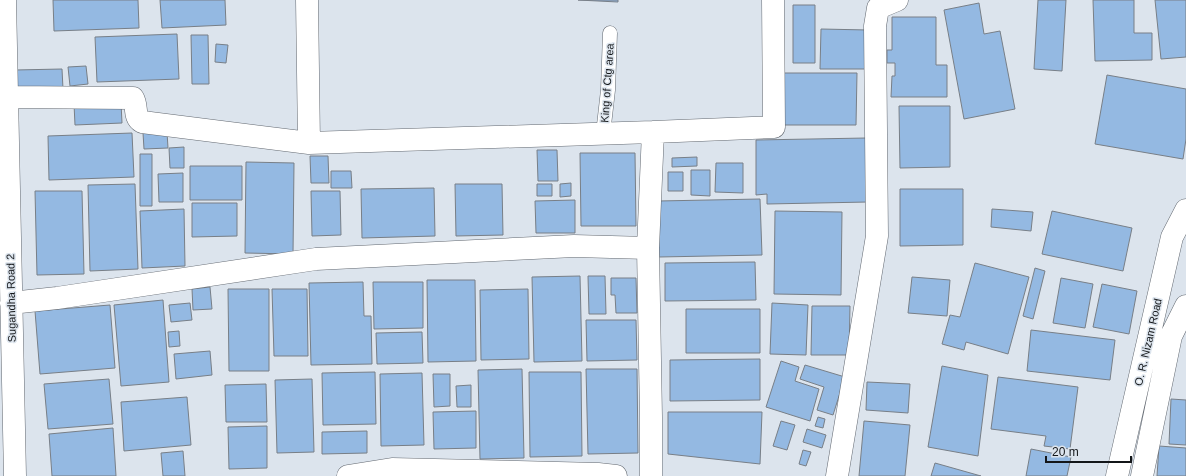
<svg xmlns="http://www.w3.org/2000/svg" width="1186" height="476" font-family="Arial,sans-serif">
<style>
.building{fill:#94b9e2;stroke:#787f87}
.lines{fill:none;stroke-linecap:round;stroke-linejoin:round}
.lane-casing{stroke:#636971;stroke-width:15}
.street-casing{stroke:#636971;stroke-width:23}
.primary-casing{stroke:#636971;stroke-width:23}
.lane{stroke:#fff;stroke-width:14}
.street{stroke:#fff;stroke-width:22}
.primary{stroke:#fff;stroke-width:22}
.labels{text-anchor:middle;stroke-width:3;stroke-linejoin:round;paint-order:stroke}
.street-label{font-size:11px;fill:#131619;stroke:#dce4ed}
</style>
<rect width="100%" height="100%" fill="#dce4ed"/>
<!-- building -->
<path class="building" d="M53,0H138L139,28L54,31Z
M160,0H225L226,25L162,28Z
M578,0H618V2Z
M1038,0H1066L1062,71L1034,69Z
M1093,0H1134V33H1152V60L1095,61Z
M1155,0H1186V57L1161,59Z
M979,3L984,34L1000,31L1015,109L964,119L944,10Z
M793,5H815V63H793Z
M892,17H936V65H947V97H891L892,76H895V63H887V50H892Z
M821,29L868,30V69H820Z
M177,34L179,79L97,82L95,37Z
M191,35H208L209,84H192Z
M216,44L228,45L226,63L215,62Z
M86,66L88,84L70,86L68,67Z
M62,69L63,89L16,91L15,70Z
M784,73H857L856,125H784Z
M1107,75L1186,89V139L1183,159L1095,144Z
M121,103L122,123L75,125L74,104Z
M899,106H950V167L900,168Z
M167,132L168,148L144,149L143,133Z
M132,133L134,177L49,180L48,136Z
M866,138L868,202L767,204V194L756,195V140Z
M184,147V168H170L169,148Z
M537,150H557L558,181H538Z
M580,153H635L636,226H581Z
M140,154H152V206H140Z
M310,156H328L329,183H311Z
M697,157V166L672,167V158Z
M246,162L294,163L293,254L245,253Z
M716,163H743V193L715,192Z
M190,166H242V200H190Z
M691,170H710V196L691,195Z
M331,171H351L352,188H331Z
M668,172H683V191H668Z
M183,173V202H159L158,174Z
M571,183V196L560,197V184Z
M135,184L138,269L90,271L88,185Z
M455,184H502L503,235L456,236Z
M537,184H552V196H537Z
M434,188L435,236L362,238L361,189Z
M900,189H963V245L900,246Z
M35,191H82L84,274L37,275Z
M311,191H340L341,235L312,236Z
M760,199L762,255L659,257L658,201Z
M575,200V233H536L535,201Z
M192,203H237V236L192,237Z
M184,209L185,266L142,268L140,211Z
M992,209L1033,212L1031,231L991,227Z
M775,211L842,212L841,295L774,294Z
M1052,211L1132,228L1123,271L1042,254Z
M755,262L756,300L665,301V263Z
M975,263L1029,277L1008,354L966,342L964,350L942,344L950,315L960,317Z
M1035,268L1045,271L1033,319L1023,316Z
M580,276L582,361L534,362L532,277Z
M588,276H605L606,314H589Z
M912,277L950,280L947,316L908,313Z
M611,278H636L637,313H616L615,295H611Z
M1061,278L1093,284L1085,328L1053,323Z
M427,280H475L476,361L428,362Z
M363,282L364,316H371L372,364L311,365L309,283Z
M373,282H423V328L374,329Z
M1102,284L1137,291L1129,334L1093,327Z
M210,287L212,309L193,310L192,289Z
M228,289H269V371H229Z
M272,289H307L308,356H274Z
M528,289L529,359L481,360L480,290Z
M163,300L169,382L121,386L114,305Z
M190,303L192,320L171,322L169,305Z
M772,303L808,305L806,355L770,354Z
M110,305L115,368L40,374L35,311Z
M812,306H850L849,355H811Z
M686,309H760V353H686Z
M586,320H636L637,360L587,361Z
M1031,330L1115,340L1110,380L1027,371Z
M179,331L180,346L169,347L168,332Z
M422,332L423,363L377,364L376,333Z
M210,351L212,375L176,379L174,354Z
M760,359V400L670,401V360Z
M781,361L799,367L795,381L819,389L810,421L766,407Z
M805,365L845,377L833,415L817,410L824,387L800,379Z
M942,366L988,375L978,456L928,447Z
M522,369L524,458L480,459L478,370Z
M586,369H637L638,453L588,454Z
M375,372L376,424L323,425L322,373Z
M529,372H581L582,456L530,457Z
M422,373L424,445L381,446L380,374Z
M433,374H450V406L434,407Z
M998,377L1078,387L1070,449L1044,446L1046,436L991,429Z
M109,379L113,424L48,429L44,384Z
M312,379L314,452L277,453L275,380Z
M867,382L910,384L908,413L866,410Z
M266,384L267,422H226L225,385Z
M471,385V407H457L456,386Z
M187,397L191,445L124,451L121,402Z
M1171,399L1186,400V445L1169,444Z
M476,411V448L434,449L433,412Z
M668,412H762L760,464L668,454Z
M818,417L825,419L823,428L815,426Z
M781,421L795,425L787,450L773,446Z
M864,421L910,425L905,476H859Z
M267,426V468L229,469L228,427Z
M113,428L116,476H52L49,434Z
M807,429L826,435L822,448L803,442Z
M367,431V453L322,454V432Z
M1159,446L1186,448V476H1157Z
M1031,449L1071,457L1067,476H1026Z
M803,450L811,452L806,466L799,464Z
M183,451L185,476H163L161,453Z
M935,463L981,476H931Z"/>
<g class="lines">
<defs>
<path id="lane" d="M603,134L608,90L610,33"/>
<path id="street" d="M5,0L15,476
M307,0L309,143
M8,97L130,98H133C138,106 133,117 142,122L309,143L653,132
M11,303L57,298L316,259L574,246L648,248
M348,476L392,469L598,474L616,476
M651,476V417L648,248L653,132L774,127L773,0
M837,476L877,236L875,26L878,8L897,0"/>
<path id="primary" d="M1117,476L1172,237L1186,210
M1142,476L1171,336L1186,306"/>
</defs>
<!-- lane casing -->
<use href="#lane" class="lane-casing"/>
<!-- street casing -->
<use href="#street" class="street-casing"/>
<!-- primary casing -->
<use href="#primary" class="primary-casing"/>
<!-- lane -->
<use href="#lane" class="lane"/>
<!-- street -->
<use href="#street" class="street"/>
<!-- primary -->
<use href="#primary" class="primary"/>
</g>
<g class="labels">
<!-- street labels -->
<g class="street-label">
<text transform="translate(607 83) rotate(-86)" y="4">King of Ctg area</text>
<text transform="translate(11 298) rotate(-91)" y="4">Sugandha Road 2</text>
<text transform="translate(1148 342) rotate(-77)" y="4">O. R. Nizam Road</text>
</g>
</g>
<!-- scale -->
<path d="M1046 456v6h85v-6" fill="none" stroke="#131619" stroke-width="2"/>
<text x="1052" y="456" font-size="12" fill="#131619" stroke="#dce4ed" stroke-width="3" paint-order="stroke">20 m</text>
</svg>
